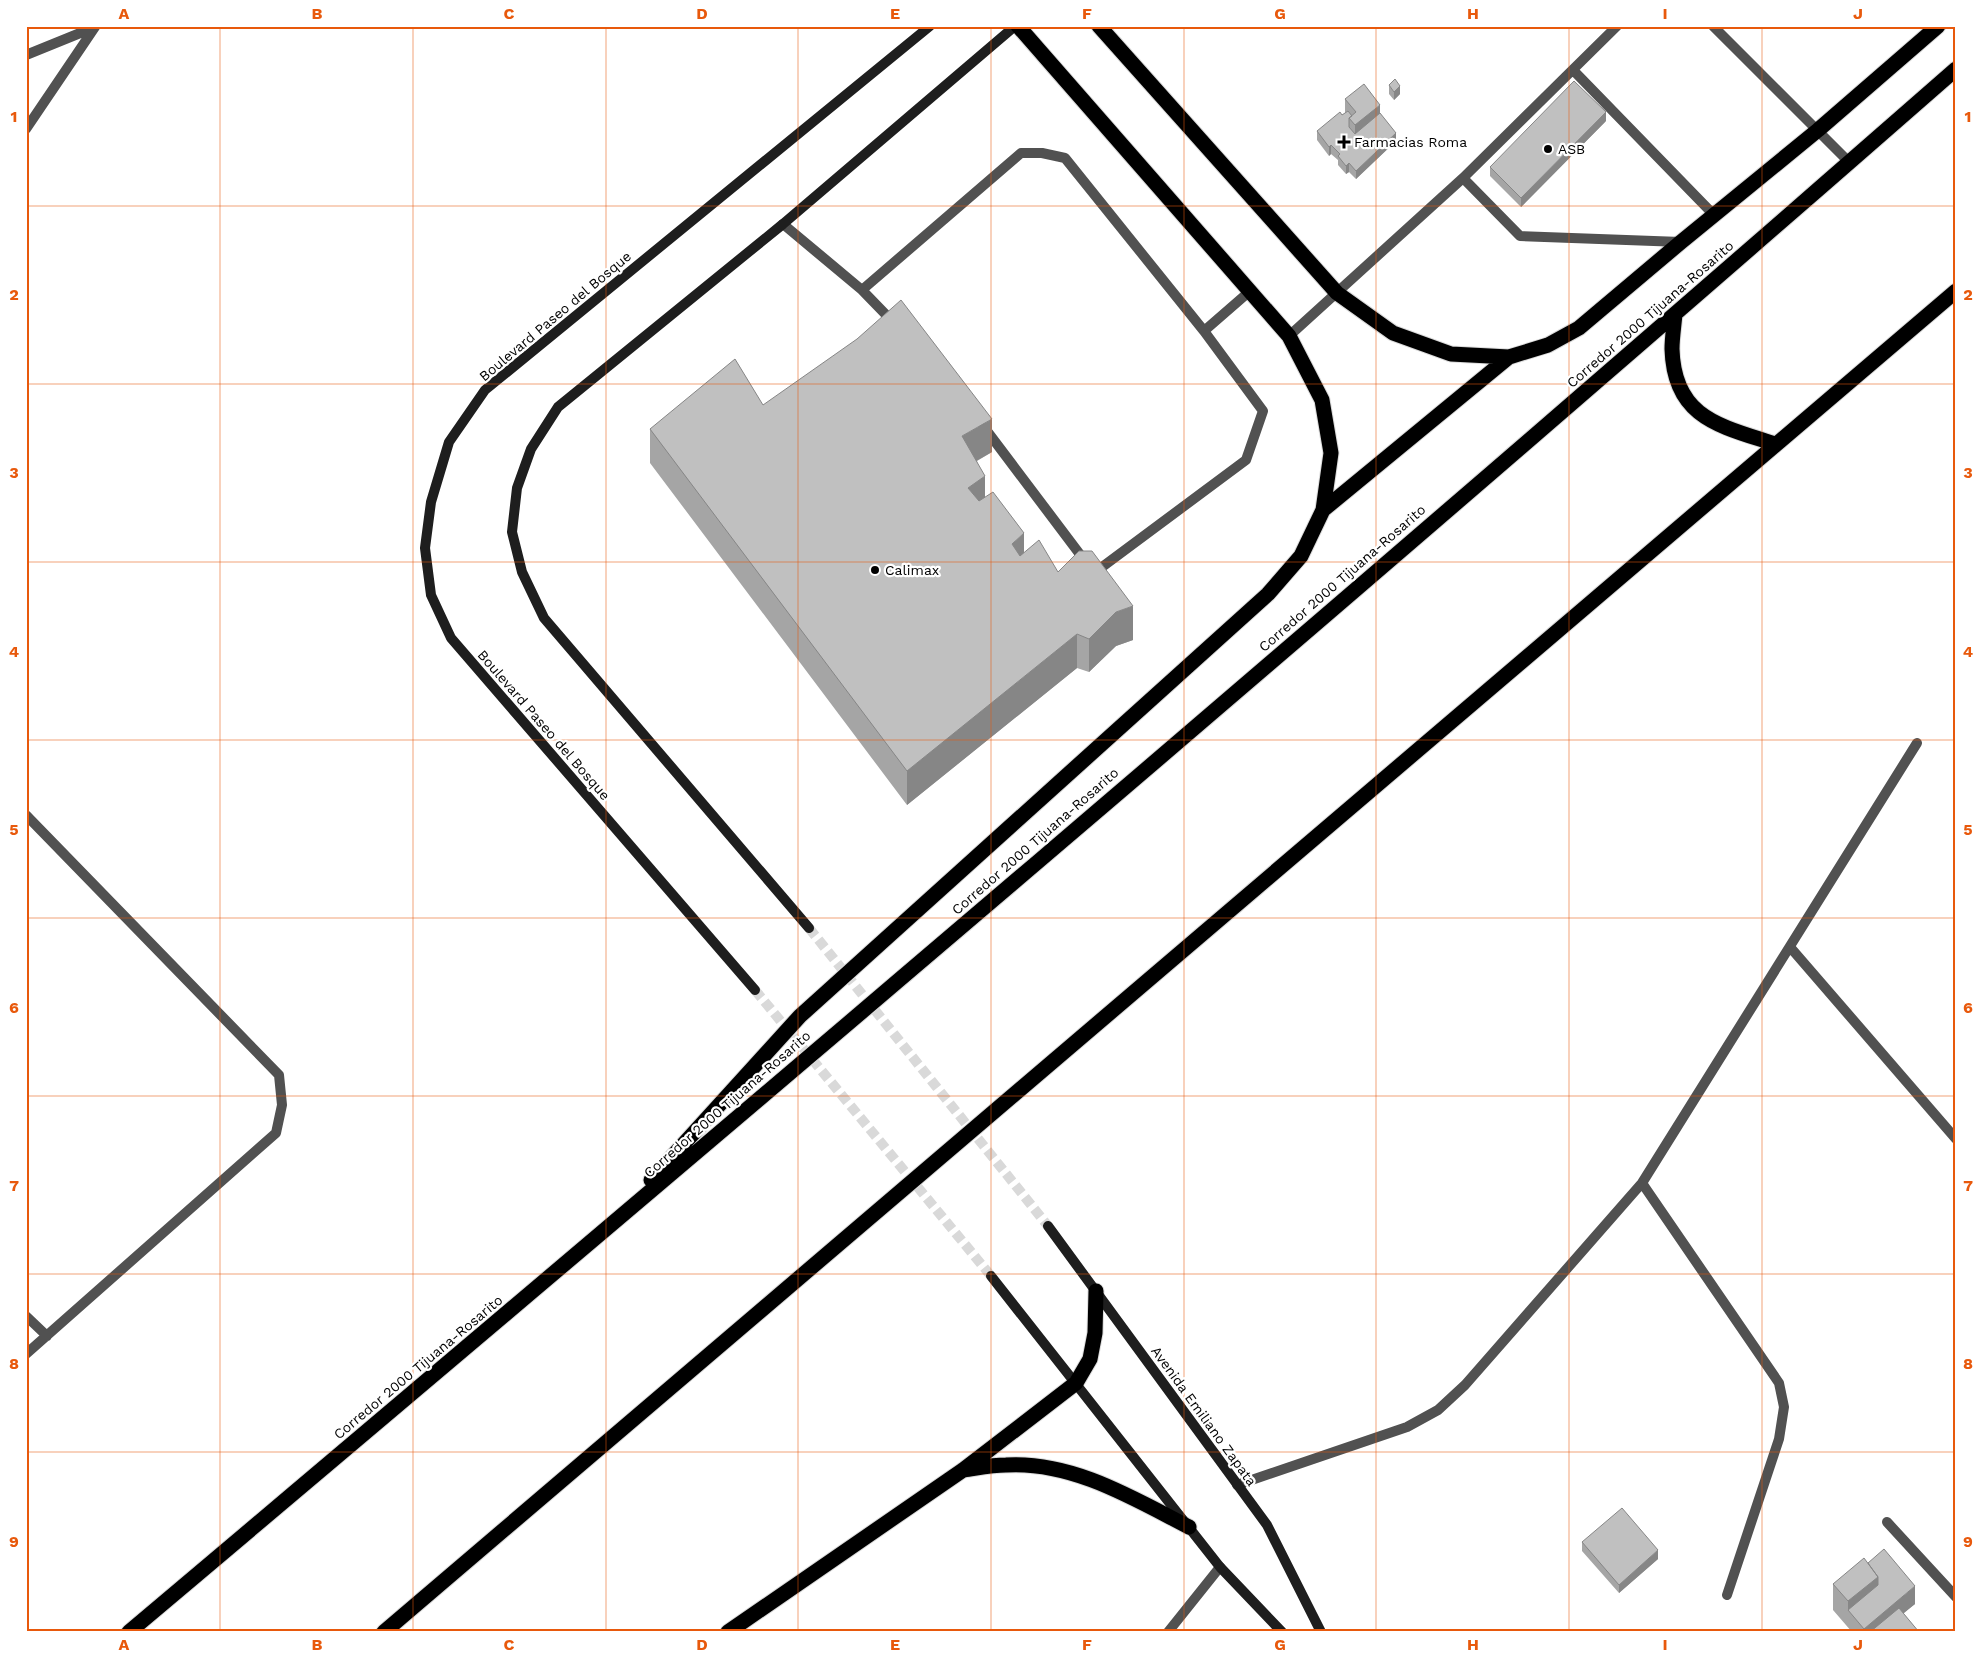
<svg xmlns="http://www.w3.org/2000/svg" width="1982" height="1658" font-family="'Work Sans',sans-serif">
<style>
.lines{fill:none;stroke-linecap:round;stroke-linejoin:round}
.secondary-tunnel{stroke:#d9d9d9;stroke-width:10;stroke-dasharray:10 5;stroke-linecap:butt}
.highway-casing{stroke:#dbdbdb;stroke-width:17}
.lane{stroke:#515151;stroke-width:10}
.street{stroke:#515151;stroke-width:10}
.secondary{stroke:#1e1e1e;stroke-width:10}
.highway{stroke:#000;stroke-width:15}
.wall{fill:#a5a5a5}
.shaded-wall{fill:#868686}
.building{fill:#c0c0c0;stroke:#868686}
.grid{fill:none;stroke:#e8590c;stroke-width:1;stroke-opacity:0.55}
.poi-dot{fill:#000;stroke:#fff;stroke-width:2}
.labels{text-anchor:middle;stroke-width:4.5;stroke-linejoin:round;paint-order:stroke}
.poi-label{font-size:14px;fill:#000;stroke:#fff;text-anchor:start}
.street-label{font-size:14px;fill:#000;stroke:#fff}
.neatline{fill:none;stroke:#e8590c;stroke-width:2}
.grid-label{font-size:16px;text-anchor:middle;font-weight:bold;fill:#e8590c}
</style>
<rect width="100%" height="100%" fill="#fff"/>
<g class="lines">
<!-- secondary-tunnel -->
<path class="secondary-tunnel" d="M809,928L1048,1226
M755,990L991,1276"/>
<defs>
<path id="highway" d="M1099,26L1337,293L1393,333L1451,354L1509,357L1548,345L1579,328L1681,242L1818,130L1938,26
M1675,314C1674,326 1672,338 1672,349C1674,418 1720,426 1775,444
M1323,510L1509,357
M651,1180L800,1016L1268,594L1301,556L1323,510L1331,453L1322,400L1289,336L1018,26
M964,1470C978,1468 992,1465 1006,1465C1072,1461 1133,1498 1189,1527
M129,1632C742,1115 1353,597 1956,69
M384,1632L1956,291
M728,1632L963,1470L1076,1383L1090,1359L1095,1333L1096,1291"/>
</defs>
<!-- highway casing -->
<use href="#highway" class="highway-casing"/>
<!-- lane -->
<path class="lane" d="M1573,70L1714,215
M1463,178L1520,236L1681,242
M783,224L862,290L1021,153H1042L1065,158L1204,331L1263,411L1246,460L1094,573L984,427
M862,290L894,323
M1204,331L1250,291
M1289,336L1463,178L1617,26"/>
<!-- street -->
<path class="street" d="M1713,26L1849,162
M26,55L95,27
M26,129L95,27
M26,815L279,1075L282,1105L276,1133L26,1354
M1790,947L1956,1139
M1642,1183L1779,1383L1784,1407L1779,1439L1727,1595
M26,1316L47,1336
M1237,1485L1407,1427L1438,1410L1465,1385L1642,1183L1917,743
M1887,1522L1956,1597
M1168,1632L1220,1567"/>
<!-- secondary -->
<path class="secondary" d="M809,928L544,618L522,572L512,532L517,488L531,449L558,407L783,224L1015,26
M755,990L451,638L431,595L425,548L431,502L449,442L485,390L930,26
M1048,1226L1267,1525L1321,1632
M991,1276L1220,1567L1282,1632"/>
<!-- highway -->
<use href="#highway" class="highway"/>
</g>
<!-- wall -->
<path class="wall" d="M1389,85L1400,94L1394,100L1389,94Z
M1345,99L1380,113L1396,141L1356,179L1349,172L1346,174L1338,165V160L1331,154L1329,156L1317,140V131L1345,113Z
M1606,121L1521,207L1490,176V167Z
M763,405L992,452L977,461L985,497L1024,553L1058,572L1133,640L1116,646L1089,672L1077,668L907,805L650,463V429Z
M1582,1542L1658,1559L1619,1593L1582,1551Z
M1868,1563L1915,1604L1903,1613L1919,1632H1852L1833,1610V1584Z"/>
<!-- shaded-wall -->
<path class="shaded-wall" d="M1400,86V94L1394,100V92Z
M1380,105V122L1355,143V125Z
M1606,112V121L1521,207V198Z
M1396,133V141L1356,179V171Z
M1331,145V154L1329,156V147Z
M1349,163V172L1346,174V166Z
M992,419V452L962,469V436Z
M985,476V509L968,488Z
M1024,533V567L1012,544Z
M1133,606V640L1116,646L1089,672V639L1116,612Z
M1077,634V668L907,805V771Z
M1658,1550V1559L1619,1593V1585Z
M1878,1577V1602L1848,1610V1601Z
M1915,1586V1604L1881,1632H1864V1629Z"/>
<!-- building -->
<path class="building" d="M1395,79L1400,86L1394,92L1389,85Z
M1574,81L1606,112L1521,198L1490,167Z
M1364,84L1380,105L1355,125L1349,118L1356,112L1345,99Z
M1348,111L1352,116L1349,118V127L1355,134L1380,113L1396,133L1356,171L1349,163L1346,166L1338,156L1340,154L1331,145L1329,147L1317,131L1340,112L1342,115Z
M901,300L992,419L962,436L985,476L968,488L979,501L993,492L1024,533L1012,544L1020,556L1039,540L1058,572L1079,551H1092L1133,606L1116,612L1089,639L1077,634L907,771L650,429L735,359L763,405L857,339Z
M1622,1508L1658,1550L1619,1585L1582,1542Z
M1884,1549L1915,1586L1864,1629L1848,1610L1878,1585V1577L1868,1563Z
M1864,1558L1878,1577L1848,1601L1833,1584Z
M1899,1608L1919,1632H1870Z"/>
<!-- grid -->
<path class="grid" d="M220,26V1632M413,26V1632M606,26V1632M798,26V1632M991,26V1632M1184,26V1632M1376,26V1632M1569,26V1632M1762,26V1632M26,206H1956M26,384H1956M26,562H1956M26,740H1956M26,918H1956M26,1096H1956M26,1274H1956M26,1452H1956"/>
<!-- markers -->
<g class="poi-dot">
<path d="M1341.5 134.5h5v5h5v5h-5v5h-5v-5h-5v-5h5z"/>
<circle cx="1548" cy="149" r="5"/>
<circle cx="875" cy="570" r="5"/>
</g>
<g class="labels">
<!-- poi labels -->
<g class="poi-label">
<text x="1354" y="147">Farmacias Roma</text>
<text x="1558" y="154">ASB</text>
<text x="885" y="575">Calimax</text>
</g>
<!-- street labels -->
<g class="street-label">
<text transform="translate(1650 314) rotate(-41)" y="5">Corredor 2000 Tijuana-Rosarito</text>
<text transform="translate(555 316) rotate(-40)" y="5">Boulevard Paseo del Bosque</text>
<text transform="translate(1342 578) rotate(-41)" y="5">Corredor 2000 Tijuana-Rosarito</text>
<text transform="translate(544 725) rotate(49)" y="5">Boulevard Paseo del Bosque</text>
<text transform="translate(1035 841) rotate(-41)" y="5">Corredor 2000 Tijuana-Rosarito</text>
<text transform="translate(727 1104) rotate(-41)" y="5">Corredor 2000 Tijuana-Rosarito</text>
<text transform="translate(418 1367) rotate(-40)" y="5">Corredor 2000 Tijuana-Rosarito</text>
<text transform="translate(1204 1416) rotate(54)" y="5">Avenida Emiliano Zapata</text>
</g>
</g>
<!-- border -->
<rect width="1982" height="1658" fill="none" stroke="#ffffff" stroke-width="55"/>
<rect x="28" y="28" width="1926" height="1602" class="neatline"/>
<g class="grid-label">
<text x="124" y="19">A</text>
<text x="317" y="19">B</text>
<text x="509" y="19">C</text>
<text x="702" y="19">D</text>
<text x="895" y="19">E</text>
<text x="1087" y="19">F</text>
<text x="1280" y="19">G</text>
<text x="1473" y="19">H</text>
<text x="1665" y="19">I</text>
<text x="1858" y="19">J</text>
<text x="14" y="122">1</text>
<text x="1968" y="122">1</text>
<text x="14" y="300">2</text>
<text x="1968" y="300">2</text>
<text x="14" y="478">3</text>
<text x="1968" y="478">3</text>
<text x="14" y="657">4</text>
<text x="1968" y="657">4</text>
<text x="14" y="835">5</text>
<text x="1968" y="835">5</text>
<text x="14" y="1013">6</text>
<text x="1968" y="1013">6</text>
<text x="14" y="1191">7</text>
<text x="1968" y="1191">7</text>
<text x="14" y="1369">8</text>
<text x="1968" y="1369">8</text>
<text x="14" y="1547">9</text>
<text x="1968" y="1547">9</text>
<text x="124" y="1650">A</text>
<text x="317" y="1650">B</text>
<text x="509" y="1650">C</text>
<text x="702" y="1650">D</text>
<text x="895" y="1650">E</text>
<text x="1087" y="1650">F</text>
<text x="1280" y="1650">G</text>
<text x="1473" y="1650">H</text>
<text x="1665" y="1650">I</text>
<text x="1858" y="1650">J</text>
</g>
</svg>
